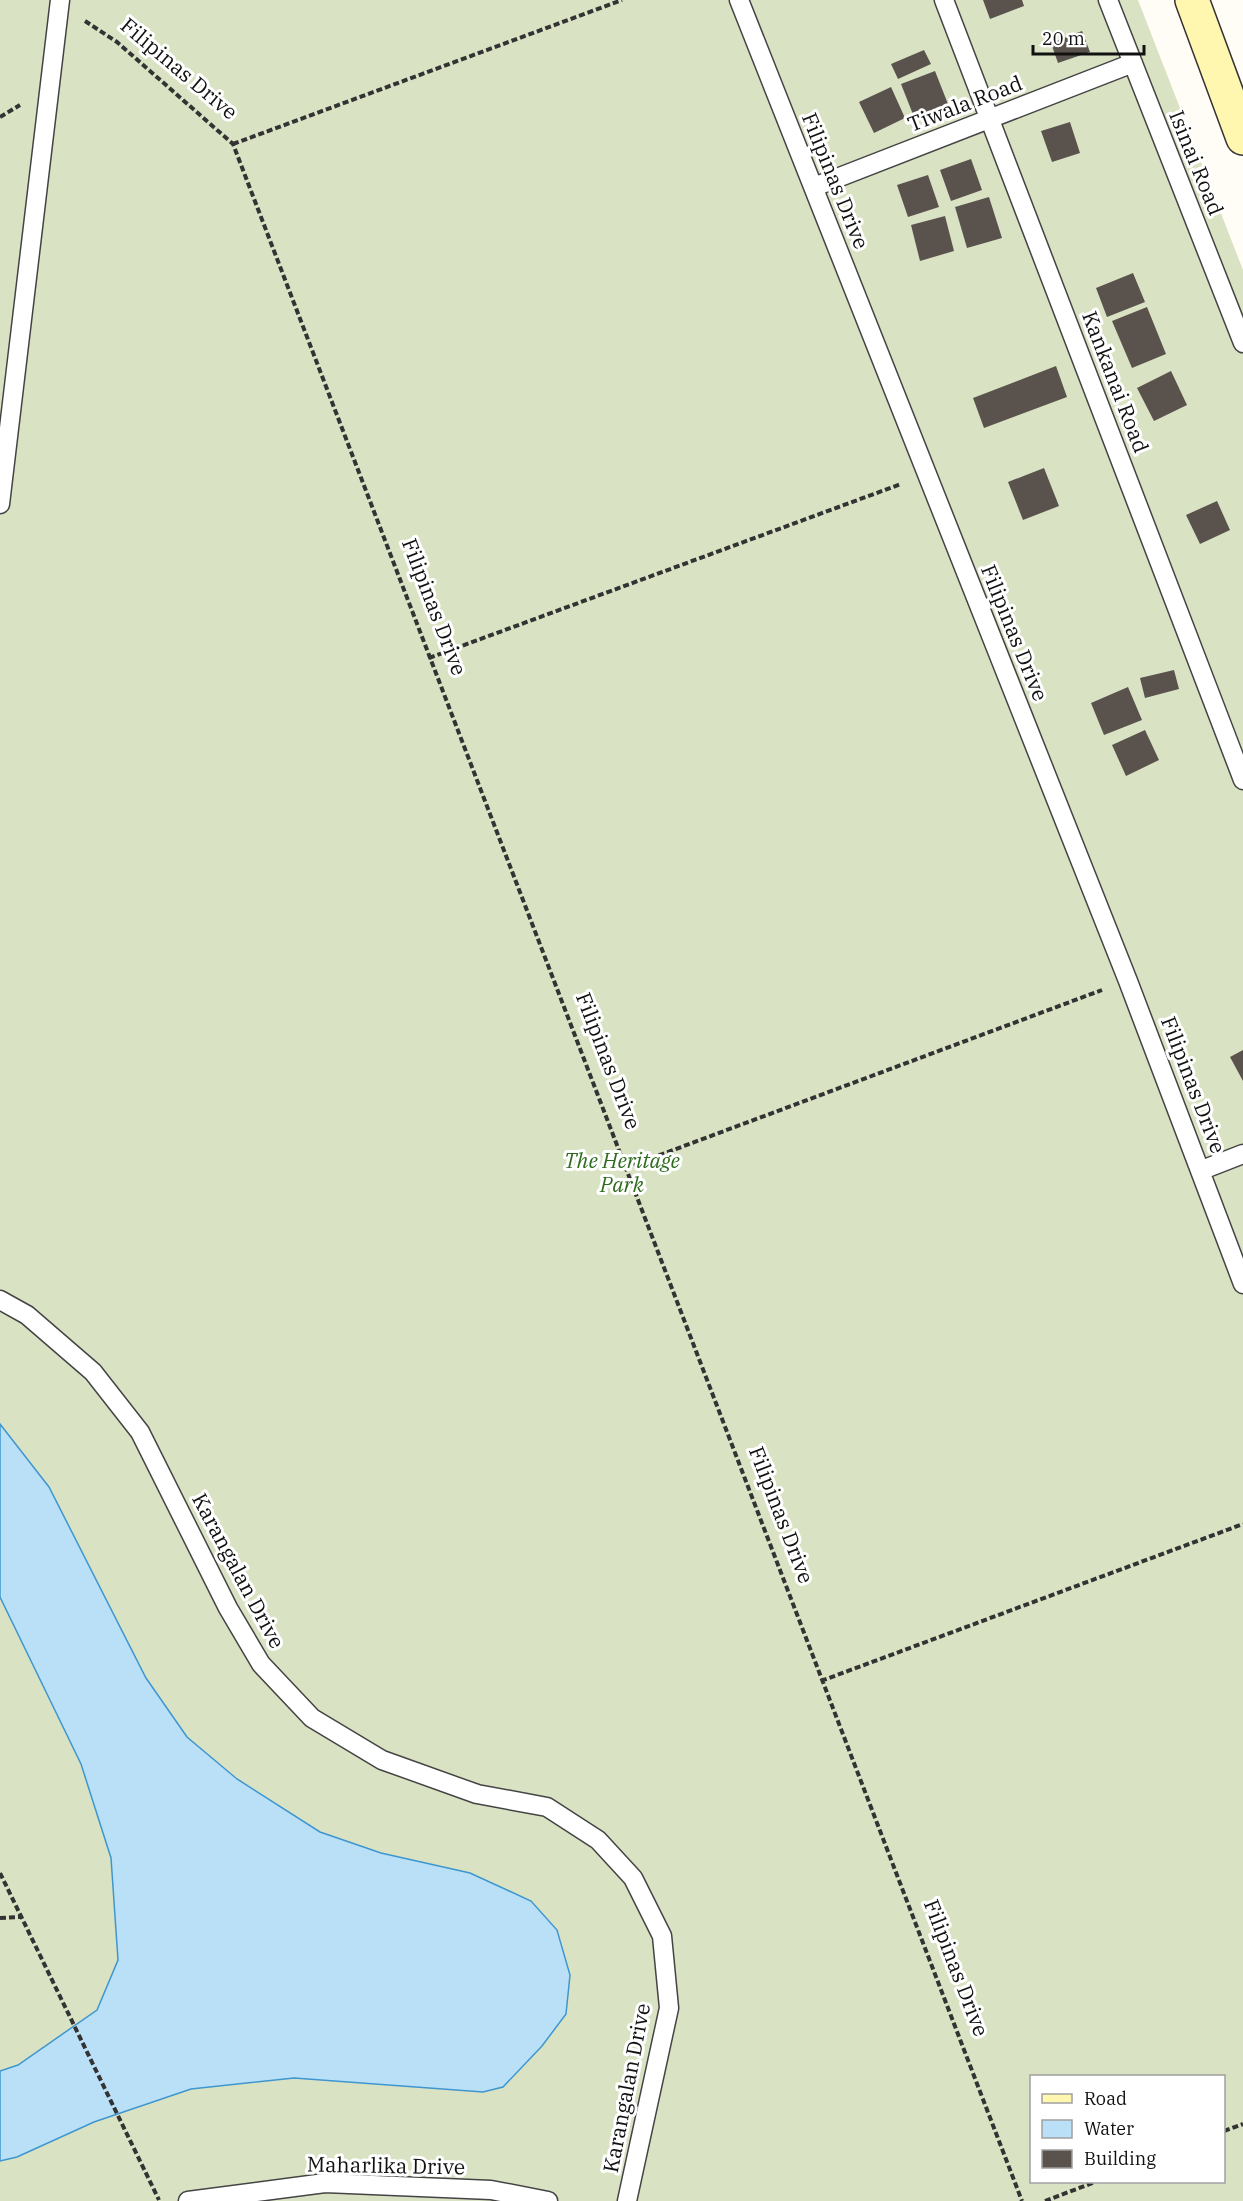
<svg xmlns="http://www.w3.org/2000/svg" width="1243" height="2201" font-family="'IBM Plex Serif',serif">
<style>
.cemetery{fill:#d9e3c4;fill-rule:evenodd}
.water{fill:#b9e0f7;stroke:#3f96cf;stroke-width:1.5}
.building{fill:#5a524d}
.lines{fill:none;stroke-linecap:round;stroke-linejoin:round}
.service-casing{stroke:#444;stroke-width:21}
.secondary-casing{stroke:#333;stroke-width:36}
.path{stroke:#333;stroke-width:4;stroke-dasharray:6 3;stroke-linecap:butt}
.service{stroke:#fff;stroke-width:18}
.secondary{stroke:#fff6b0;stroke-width:33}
.labels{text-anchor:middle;stroke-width:6;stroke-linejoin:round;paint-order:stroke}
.street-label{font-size:21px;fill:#111;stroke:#fff}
.park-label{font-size:21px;font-style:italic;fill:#2f6b1f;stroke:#fff}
</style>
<rect width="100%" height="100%" fill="#fffdf5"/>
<!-- cemetery -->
<path class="cemetery" d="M0,0H1138L1243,270V2201H0ZM1032,2076H1224V2182H1032Z"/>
<!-- water -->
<path class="water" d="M0,1424L49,1487L146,1678L187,1737L237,1779L320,1832L381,1853L470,1873L531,1901L557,1930L570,1975L566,2014L542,2046L503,2087L483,2092L294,2078L191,2089L94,2122L17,2157L0,2161V2071L18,2065L97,2010L118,1960L111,1858L81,1764L0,1597Z"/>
<!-- building -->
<path class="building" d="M983,0H1022L1024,6L990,19Z
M1082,31L1090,52L1058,63L1051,43Z
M924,50L931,64L898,79L891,64Z
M935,71L948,104L914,117L901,84Z
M891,87L905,118L874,133L859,102Z
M1070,122L1080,153L1052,162L1041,131Z
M971,159L982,190L951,201L940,170Z
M928,175L939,207L908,217L897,185Z
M989,197L1002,238L967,248L955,207Z
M945,216L954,251L920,261L911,225Z
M1133,273L1145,302L1107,317L1096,288Z
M1147,307L1166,354L1132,368L1112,321Z
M1056,366L1067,397L984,428L973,398Z
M1171,371L1187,405L1154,421L1137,388Z
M1044,468L1059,506L1023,520L1008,482Z
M1217,501L1230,530L1200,544L1186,515Z
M1174,670L1179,689L1145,698L1140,678Z
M1128,687L1142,720L1104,735L1091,703Z
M1145,730L1159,760L1126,776L1112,745Z
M1243,1050V1081L1230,1057Z"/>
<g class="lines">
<defs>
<path id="service" d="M739,0L1128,981L1243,1284
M944,0L1243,780
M1108,0L1243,343
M814,187L1133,63
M0,504L60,0
M1202,1170L1243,1154
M0,1300L27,1315L93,1372L140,1432L228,1608L261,1664L312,1718L382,1760L477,1794L547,1807L598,1840L633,1878L662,1936L669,2008L627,2201
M188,2201L325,2183L491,2190L548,2201"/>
<path id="secondary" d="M1192,0L1243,138"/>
</defs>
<!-- service casing -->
<use href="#service" class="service-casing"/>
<!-- secondary casing -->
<use href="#secondary" class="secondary-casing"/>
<!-- path -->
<path class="path" d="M85,21L117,42L233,144L1022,2201
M0,117L20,105
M233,144L622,0
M429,658L901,484
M625,1168L1102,990
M821,1681L1243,1524
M0,1873L159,2200
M0,1918L20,1917
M1224,2131L1243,2124
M1045,2201L1095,2182"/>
<!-- service -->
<use href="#service" class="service"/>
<!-- secondary -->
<use href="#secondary" class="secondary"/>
</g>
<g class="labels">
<!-- street labels -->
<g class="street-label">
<text transform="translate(179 69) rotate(40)" y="7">Filipinas Drive</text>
<text transform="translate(965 104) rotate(-21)" y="7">Tiwala Road</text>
<text transform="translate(1196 163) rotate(68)" y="7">Isinai Road</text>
<text transform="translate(835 181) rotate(68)" y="7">Filipinas Drive</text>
<text transform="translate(1115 382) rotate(69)" y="7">Kankanai Road</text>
<text transform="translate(434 607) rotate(69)" y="7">Filipinas Drive</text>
<text transform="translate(1014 633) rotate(68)" y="7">Filipinas Drive</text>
<text transform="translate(608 1061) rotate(69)" y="7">Filipinas Drive</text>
<text transform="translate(1193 1085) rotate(69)" y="7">Filipinas Drive</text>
<text transform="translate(781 1515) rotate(69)" y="7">Filipinas Drive</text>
<text transform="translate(238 1571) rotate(62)" y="7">Karangalan Drive</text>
<text transform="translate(956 1968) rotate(69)" y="7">Filipinas Drive</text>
<text transform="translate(627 2088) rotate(-79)" y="7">Karangalan Drive</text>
<text transform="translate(386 2166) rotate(1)" y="7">Maharlika Drive</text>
</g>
<!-- park labels -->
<g class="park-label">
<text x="622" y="1168">The Heritage<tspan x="622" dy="24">Park</tspan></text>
</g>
</g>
<!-- legend -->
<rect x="1030" y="2075" width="195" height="108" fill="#ffffff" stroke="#a0a0a0" stroke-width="1.5"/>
<rect x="1042" y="2094" width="30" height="9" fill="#fff6b0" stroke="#a0a0a0" stroke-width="1.5"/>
<text x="1084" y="2105" font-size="18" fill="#111111">Road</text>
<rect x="1042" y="2120" width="30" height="18" fill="#b9e0f7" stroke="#a0a0a0" stroke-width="1.5"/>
<text x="1084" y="2135" font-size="18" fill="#111111">Water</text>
<rect x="1042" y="2150" width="30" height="18" fill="#5a524d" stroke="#a0a0a0" stroke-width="1.5"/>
<text x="1084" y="2165" font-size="18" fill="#111111">Building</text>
<!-- scale -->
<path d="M1033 45v9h111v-9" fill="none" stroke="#111111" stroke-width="3"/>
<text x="1042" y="45" font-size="18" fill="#111111" stroke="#ffffff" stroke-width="4.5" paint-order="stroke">20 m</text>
</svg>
